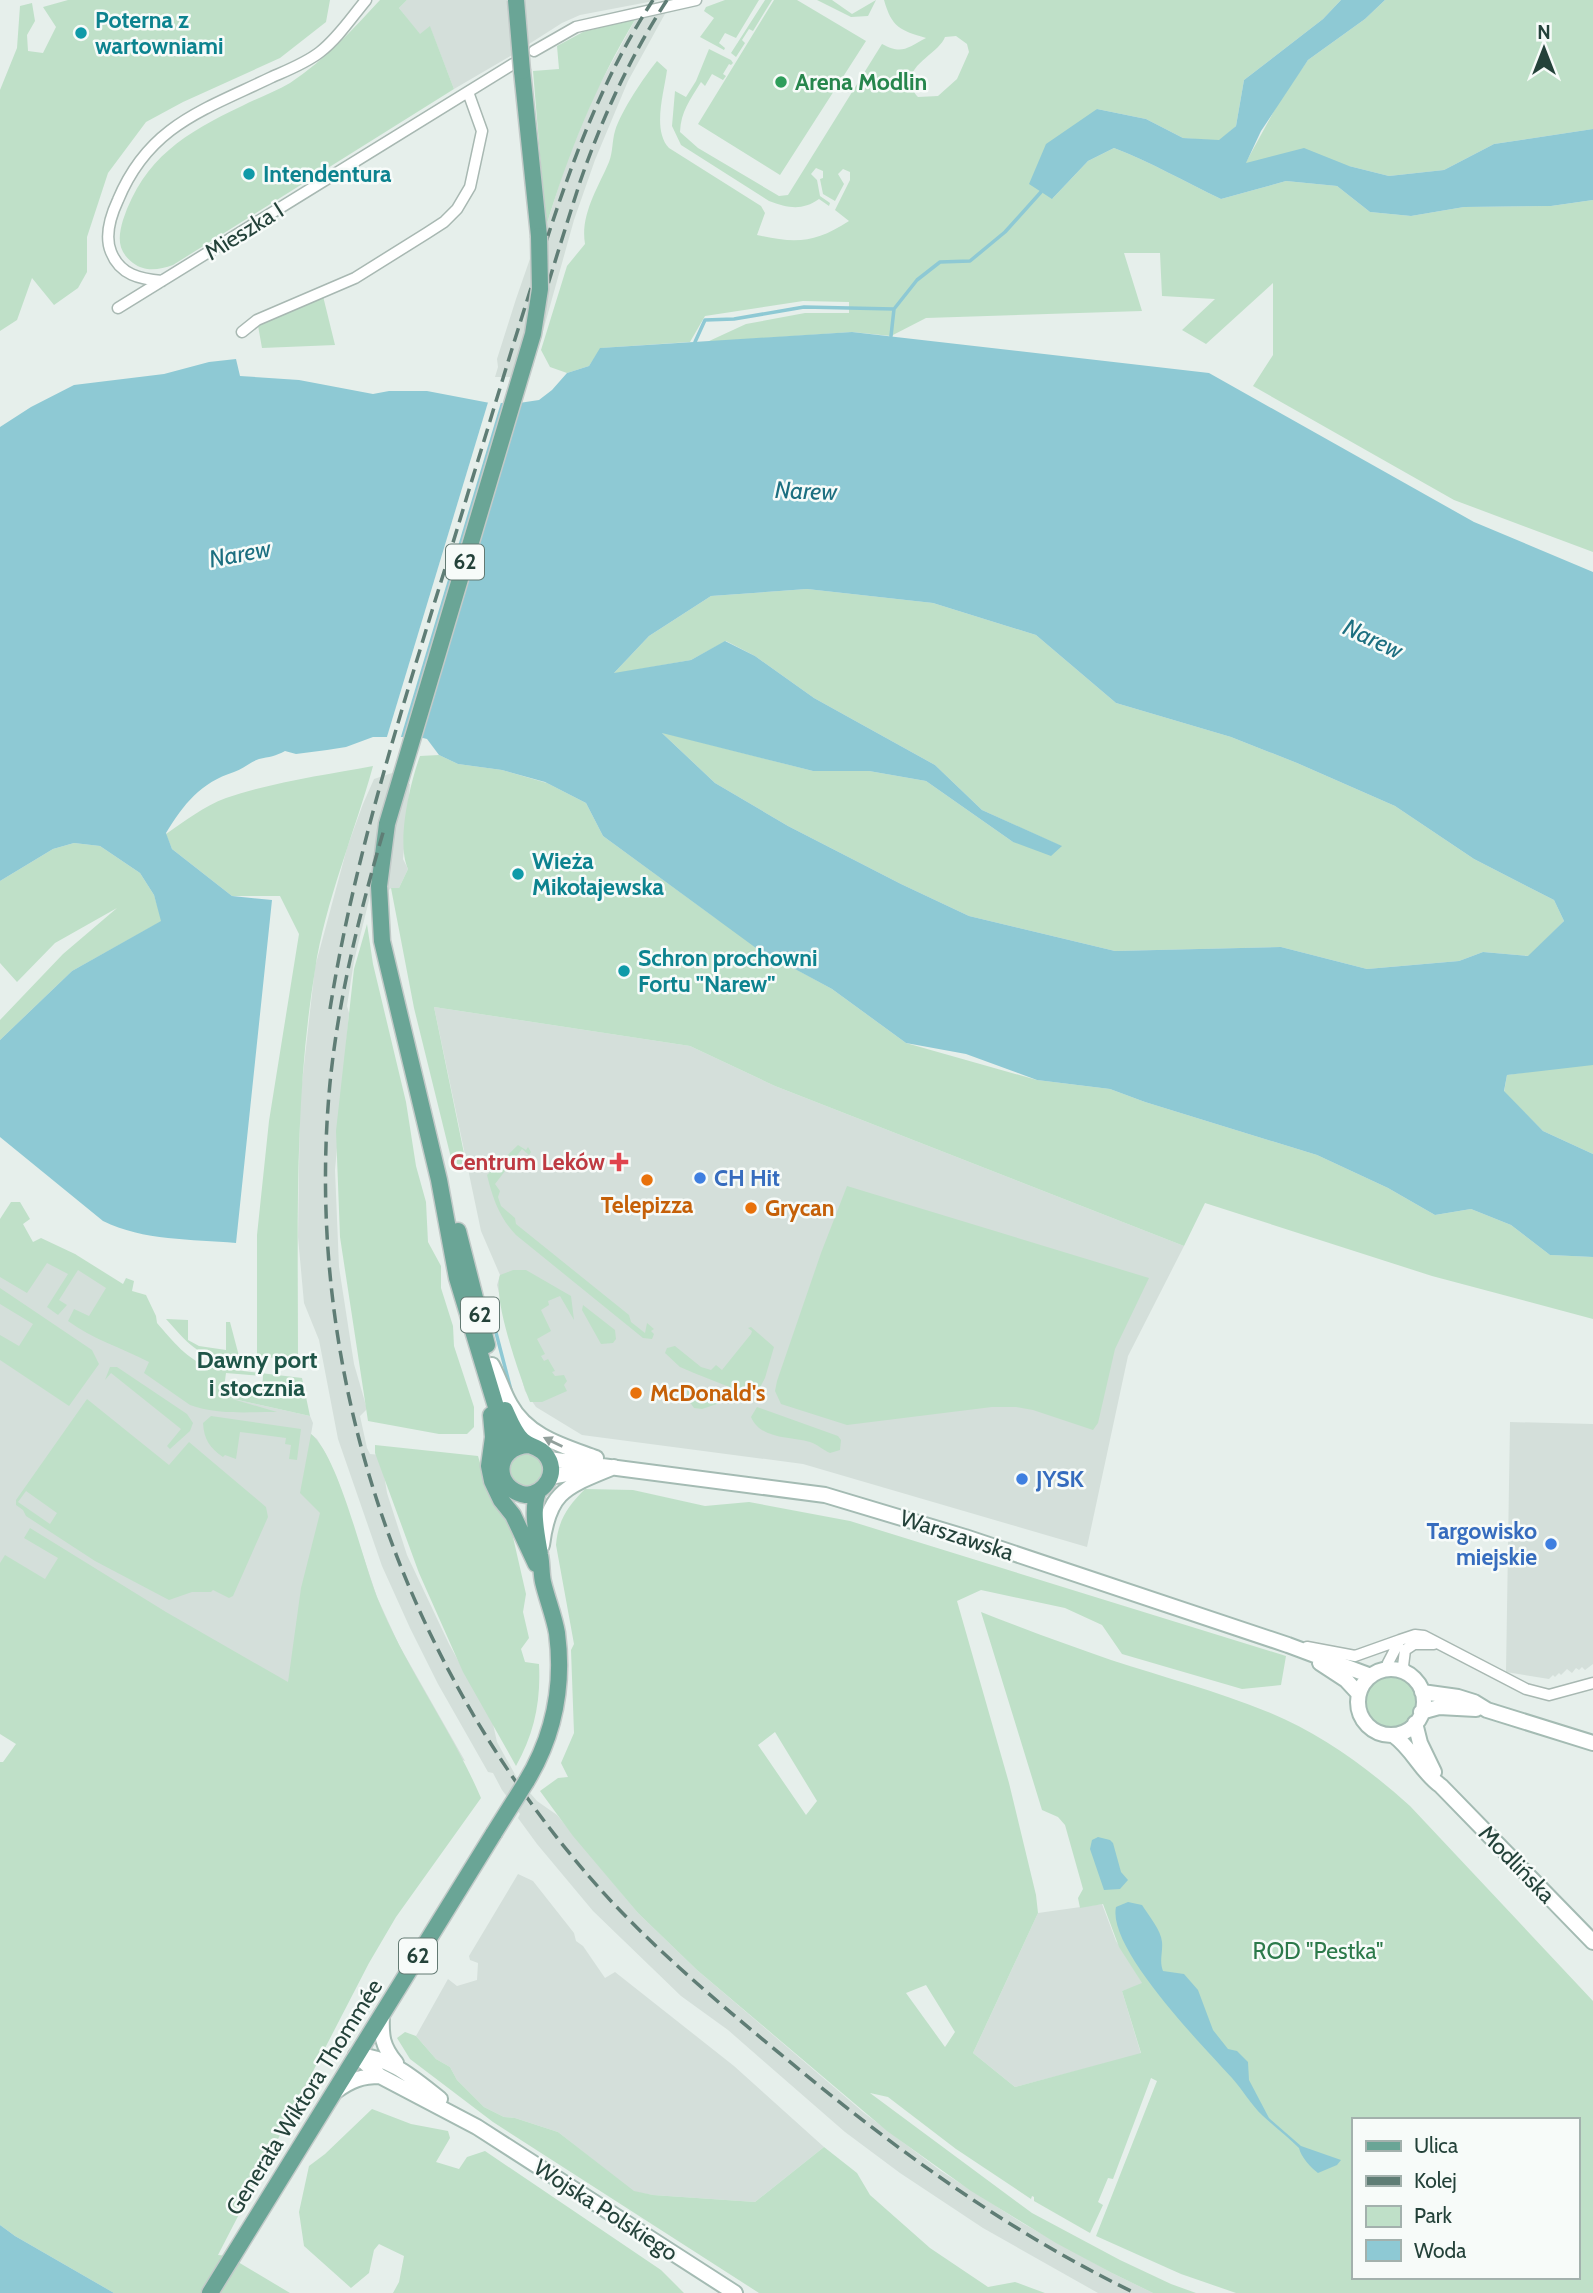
<svg xmlns="http://www.w3.org/2000/svg" width="1593" height="2293" font-family="Cabin,sans-serif">
<style>
.built{fill:#d4dfda}
.green{fill:#bfe0c8;fill-rule:evenodd}
.water{fill:#8ec9d4;fill-rule:evenodd}
.pier{fill:#e6efeb}
.lines{fill:none;stroke-linecap:round;stroke-linejoin:round}
.stream{stroke:#8ec9d4;stroke-width:3.5}
.street-casing{stroke:#a8b8b2;stroke-width:13}
.secondary-casing{stroke:#a4bbb3;stroke-width:18}
.primary-casing{stroke:#c2cac8;stroke-width:19}
.street{stroke:#fff;stroke-width:10}
.secondary{stroke:#fff;stroke-width:14}
.primary{stroke:#6aa596;stroke-width:16}
.rail{stroke:#5f7d75;stroke-width:3.5;stroke-dasharray:14 7;stroke-linecap:butt}
.primary-bridge-casing{stroke:#c2cac8;stroke-width:19;stroke-linecap:butt}
.primary-bridge{stroke:#6aa596;stroke-width:16}
.oneway{fill:#92a09c}
.culture-dot{fill:#0f9aa8;stroke:#f7fbf9;stroke-width:2.5}
.leisure-dot{fill:#2e9e5b;stroke:#f7fbf9;stroke-width:2.5}
.health-dot{fill:#e0444e;stroke:#f7fbf9;stroke-width:2.5}
.shop-dot{fill:#3f7fe0;stroke:#f7fbf9;stroke-width:2.5}
.food-dot{fill:#e8710a;stroke:#f7fbf9;stroke-width:2.5}
.labels{text-anchor:middle;stroke-width:5;stroke-linejoin:round;paint-order:stroke}
.shield{fill:#f7fbf9;stroke:#637a73;stroke-width:2}
.shield-label{font-size:21px;font-weight:bold;fill:#24423a}
.culture-label{font-size:23px;font-weight:bold;fill:#0d838f;stroke:#f7fbf9;text-anchor:start}
.leisure-label{font-size:23px;font-weight:bold;fill:#27864d;stroke:#f7fbf9;text-anchor:start}
.street-label{font-size:23px;fill:#24423a;stroke:#f7fbf9}
.health-label{font-size:23px;font-weight:bold;fill:#be3a42;stroke:#f7fbf9;text-anchor:end}
.shop-label{font-size:23px;font-weight:bold;fill:#366cbe;stroke:#f7fbf9;text-anchor:start}
.food-label{font-size:23px;font-weight:bold;fill:#c56008;stroke:#f7fbf9;text-anchor:start}
.park-label{font-size:23px;fill:#2d7a4b;stroke:#f7fbf9}
.water-label{font-size:24px;font-style:italic;fill:#1c6f80;stroke:#f7fbf9}
.neighbourhood-label{font-size:24px;font-weight:bold;fill:#1f5548;stroke:#f7fbf9}
</style>
<rect width="100%" height="100%" fill="#e6efeb"/>
<!-- built -->
<path class="built" d="M407,0H508L514,54L454,89L430,27L420,35L399,8Z
M524,0H659L580,15L562,23L529,44Z
M666,12L628,81L595,160L574,220L533,367L527,365L510,377H495L498,367L497,359L516,299L532,253L538,252L566,163L595,93L636,18Z
M398,771L404,783L410,784L403,859L408,869L399,888H391L387,892H371L354,961L347,1006L349,1013L335,1170L339,1267L354,1364L367,1409L360,1416L367,1448L370,1454L381,1455L387,1493L407,1555L449,1644L493,1724L497,1742L517,1778L537,1801L557,1815L638,1913L697,1970L863,2112L941,2171L1024,2224L1112,2273L1153,2293H1098L983,2228L900,2173L845,2132L728,2030L681,1996L593,1911L537,1844L518,1818L520,1814L502,1790L493,1773L488,1772L438,1684L410,1628L382,1566L338,1439L319,1340L304,1303L298,1237L300,1101L315,967L347,848L363,804L374,779Z
M434,1007L690,1046L775,1086L1184,1246L1128,1356L1087,1547L803,1464L582,1435L536,1407L525,1391L497,1285L500,1275L481,1231Z
M0,1224L66,1266L75,1254L206,1393L310,1416L313,1423L311,1434L317,1439L326,1454L338,1481L377,1597L399,1645L465,1761L0,1599Z
M1510,1422L1593,1424V1664L1585,1670L1582,1667L1579,1670L1576,1668L1572,1673L1567,1669L1561,1675L1559,1673L1555,1677L1553,1675L1549,1679L1506,1672Z
M518,1874L533,1881L574,1933L576,1941L583,1946L605,1978L615,1972L734,2066L824,2147L755,2202L653,2195L634,2192L558,2132L515,2118L504,2117L484,2107L457,2080L450,2067L436,2059L416,2036L448,1979L457,1986L477,1980L478,1963L470,1960L469,1956Z
M1102,1904L1116,1941L1143,1984L1122,1991L1141,2054L1015,2087L973,2053L1038,1913Z"/>
<!-- green -->
<path class="green" d="M68,0H330L326,22L280,58L183,102L146,122L108,173L87,237V272L78,288L54,305L32,278L17,320L0,331V90L17,48L20,6L32,3L35,21L27,35L28,51L43,53L56,27L43,7Z
M380,0H407L399,8L420,34L430,26L454,89L173,265C159,270 145,272 133,263C117,251 118,237 123,220C144,158 185,133 242,106C257,98 275,92 290,83C325,60 352,30 380,0Z
M725,0H759L736,38L725,33L719,43L725,48L724,50L700,37L714,18L704,11L706,7Z
M765,0H772L753,31L749,29L742,40L745,43L736,57L731,53Z
M774,0H797L866,41L780,175L698,124Z
M817,0H832L852,14L876,0L868,16L851,17Z
M884,0H1341L1323,19L1244,80L1236,126L1219,141L1183,138L1146,119L1097,109L1052,199L1088,161L1114,148C1151,162 1185,182 1221,199L1286,181L1337,186L1370,212L1411,216L1464,207L1551,206L1593,200V552L1454,500L1253,386L1273,355V283L1206,344L1182,330L1215,299L1162,296L1160,253H1124L1142,311L926,318L891,336L852,332L707,342L746,324L805,313H849V302L803,301L705,316L690,342L601,348L589,366L567,373L550,367L541,350L567,266L585,244C580,215 598,188 609,162C613,152 612,141 615,131C621,111 644,77 657,61L667,70C664,93 652,130 669,148L761,206L765,213L757,235C796,244 815,243 849,221L835,210L850,180V172L843,169L838,174L844,184L835,201L823,194L820,179L823,178V171L816,168L811,174L817,180L820,196L830,203L829,206L819,199C802,211 788,208 769,201L681,145L672,126L675,91L686,97L696,81L709,49L731,60L733,63L731,65L729,64L723,74L726,76L723,80L712,74L705,86L701,82C690,100 681,111 680,132L698,148L779,196L788,195L882,44C902,55 907,48 926,38C900,30 892,28 884,0ZM956,36L967,44L969,52L957,79L938,96L918,97C893,69 938,56 945,37Z
M1385,0H1593V129L1494,144L1444,170L1389,176L1349,166L1245,164L1280,100L1308,60L1365,19Z
M636,18C596,84 568,154 546,227L533,71L559,69L557,46L583,32L606,26V24Z
M322,292L335,345L262,348L257,320Z
M807,589L933,603L1036,635L1116,703L1231,737L1297,763L1395,806L1474,859L1554,900L1564,921L1529,956L1483,952L1459,961L1367,969L1281,947L1115,951L969,916L901,884L788,826L715,783L661,732L813,771H869L926,781L1013,842L1061,846L982,810L935,765L814,698L755,656L726,641L691,660L613,674L649,636L711,596Z
M439,755L458,764L502,770L547,783L586,803L603,836L714,917L790,966L832,989L906,1043L1037,1080L1110,1089L1145,1102L1317,1155L1388,1188L1435,1215L1471,1209L1511,1225L1550,1255L1593,1257V1319L1432,1276L1205,1203L1184,1246L775,1086L690,1046L434,1007L467,1168L453,1166L414,1008L391,888H399L408,869C396,843 410,783 420,756Z
M373,766C355,832 325,902 315,970C294,1098 298,1228 298,1357L257,1358V1235L269,1121L299,934L280,896H232L172,849L166,834C185,821 204,806 226,798C273,782 325,775 373,766Z
M74,843L100,846L140,873L154,895L162,921L72,971L0,1040V1020L63,954L117,908L55,943L17,982L0,963V881L53,849Z
M367,924L373,964L406,1102L416,1166L426,1202L428,1242L441,1266V1288L453,1326L454,1346L474,1407V1427L467,1434H439L368,1421L340,1237L336,1131L354,969Z
M1590,1063L1593,1065V1154L1543,1131L1504,1092L1507,1075Z
M518,1145L526,1150L528,1147L531,1152L529,1155L522,1149L495,1184L500,1191L498,1197L501,1206L515,1218L516,1224L629,1315L631,1322L645,1333L647,1323L654,1329L651,1331L654,1334L652,1339L643,1338L516,1235C499,1217 493,1199 487,1175Z
M847,1186L1149,1278L1115,1349L1098,1423L1093,1430L1033,1410L1016,1407H992L847,1425L781,1404L775,1391L777,1381L821,1253Z
M11,1202H20L30,1219L23,1224L33,1242L41,1238L75,1254L123,1284L126,1278L134,1281L132,1291L146,1295L156,1316L157,1323C173,1341 187,1360 210,1367L302,1378L310,1416L229,1398L277,1412C249,1412 216,1415 190,1405L144,1373L149,1362C122,1348 92,1339 68,1321L74,1309L89,1316L106,1288L78,1270L59,1300L67,1305L58,1315L47,1307L68,1274L47,1263L27,1293L0,1277V1219ZM226,1373L263,1376L262,1392L224,1388Z
M513,1270H526L571,1296L574,1320L560,1296L548,1301L549,1305L541,1310L551,1331L537,1339L545,1354L541,1356L544,1361L548,1359L555,1371L552,1372L555,1376L564,1375L567,1381L564,1385L567,1391L542,1402H530C520,1377 492,1298 500,1275Z
M0,1288L92,1350L99,1364L69,1406L0,1360V1335L19,1346L33,1324L0,1304Z
M583,1305L615,1330L616,1339L613,1343L601,1344L582,1310Z
M166,1319L188,1320V1340L199,1346L226,1350V1322H230L240,1360C197,1356 194,1350 166,1319Z
M751,1327L774,1347L765,1378L757,1393L747,1394L694,1373L680,1367L665,1353L667,1348L675,1346L701,1367L711,1370L716,1365L722,1370L751,1334L752,1331L748,1328Z
M110,1367H117L187,1414L193,1423L190,1431L170,1449L167,1446L181,1429L111,1373L105,1380Z
M687,1389L721,1399L720,1403L702,1409L694,1408L687,1398Z
M87,1399L169,1465L189,1442L266,1507L268,1517L233,1596L229,1598L213,1590L211,1592H192L169,1600L95,1561L26,1516L23,1510L16,1505V1500ZM26,1491L57,1513L50,1524L18,1502Z
M757,1407L838,1436L841,1440L840,1450L830,1453C823,1450 817,1444 810,1442C790,1436 761,1440 751,1417Z
M211,1416L301,1429L297,1460L289,1459L291,1445L285,1444L286,1438L240,1432L236,1459L225,1455L223,1457C210,1448 204,1440 203,1423Z
M311,1434C339,1457 362,1559 377,1597C405,1667 451,1728 481,1798L396,1917L369,1963L218,2255L228,2256L290,2293H114L15,2236L0,2225V1762H3L16,1744L0,1734V1563L5,1555L45,1579L58,1558L24,1538L30,1528L166,1612L288,1682L301,1588L320,1513L300,1493Z
M375,1445L478,1456L490,1497L510,1524L526,1594L523,1612L529,1638L521,1649L525,1662L539,1664C541,1702 534,1734 516,1766L463,1672L419,1573L375,1453Z
M509 1470a17 17 0 1 1 34 0a17 17 0 1 1-34 0Z
M585,1489L633,1490L705,1506L749,1502L850,1521L1286,1656L1281,1685L1242,1689L1122,1654L1102,1625L1065,1608L981,1590L957,1601L1009,1783L1036,1895L1038,1913L973,2053L1015,2087L1141,2053L1122,1991L1142,1983L1119,1947L1103,1904L1080,1908L1078,1898L1083,1889L1065,1825L1058,1817L1042,1810L981,1612C1024,1629 1067,1645 1111,1660C1163,1677 1217,1691 1268,1712C1320,1733 1368,1768 1410,1806L1593,2001V2293H1236L1181,2274L1096,2236L1157,2081L1151,2078L1113,2179L1108,2178L1098,2202L1103,2205L1090,2233L1034,2201V2197L1032,2196L1031,2199L956,2149L888,2097L870,2093L1032,2213L1120,2260L1171,2284L1196,2293H1153L1112,2273L1056,2243L971,2191L887,2131L697,1970L638,1913L573,1836L540,1791L558,1778L568,1777L561,1763L574,1733L571,1650L574,1644L556,1545C558,1520 568,1506 585,1489ZM775,1732L817,1801L806,1815L758,1745ZM926,1985L955,2032L945,2047L906,1993ZM1353,2120H1577V2277H1353Z
M1366 1702a25 25 0 1 1 50 0a25 25 0 1 1-50 0Z
M405,2032L416,2036L436,2059L450,2067L457,2080L484,2107L504,2117L515,2118L558,2132L634,2191L653,2195L755,2202L824,2147L857,2173L870,2195L930,2248L988,2287L1015,2282L1045,2293H759L493,2122L410,2059L397,2038Z
M372,2109L411,2124L448,2131L450,2138L436,2162L459,2169L467,2157L485,2151L661,2270L684,2293H393L399,2282L404,2256L379,2244L374,2250L369,2273L351,2288L304,2246L299,2212L309,2166L325,2154Z"/>
<!-- water -->
<path class="water" d="M1341,0H1385L1365,19L1308,60L1261,131L1246,163L1304,148L1349,166L1389,176L1444,170L1494,144L1593,129V200L1551,206L1464,207L1411,216L1370,212L1337,186L1286,181L1221,199C1185,182 1151,162 1114,148L1088,161L1052,199L1029,184L1046,144L1097,109L1146,119L1183,138L1219,140L1236,126L1244,80L1323,19Z
M852,332L1209,373L1474,522L1593,572V1065L1507,1075L1504,1091L1543,1131L1593,1154V1257L1550,1255L1511,1225L1471,1209L1435,1215L1388,1188L1317,1155L1145,1102L1110,1089L1037,1080L966,1054L906,1043L832,989L756,948L603,836L586,803L545,782L502,770L458,764L439,755L427,739L419,737H373L346,747L327,750L296,754L285,751C276,756 269,757 259,759C250,762 243,769 234,772C200,783 184,804 166,833L172,849L232,896L272,900L236,1243C192,1239 143,1241 103,1221L0,1137V1040L72,971L161,921L154,895L140,873L100,846L74,843L53,849L0,881V427L31,407L74,385L164,374L209,362L236,359L240,376L299,380L373,394L389,391H427L490,403H519L539,400L552,390L567,373L589,366L600,348ZM807,589L933,603L1036,635L1116,703L1231,737L1297,763L1395,806L1474,859L1554,900L1564,921L1528,956L1483,952L1459,961L1367,969L1281,947L1115,951L969,916L901,884L788,826L715,783L662,733L813,771H869L926,781L1013,842L1051,856L1062,846L982,810L935,765L814,698L755,656L725,641L691,660L614,673L649,636L711,596Z
M1098,1837L1110,1840L1113,1843L1121,1872L1128,1880L1120,1889L1104,1890L1090,1849L1092,1840Z
M1128,1902L1142,1905C1149,1916 1161,1930 1162,1942C1163,1952 1159,1961 1163,1971L1184,1974L1198,1990L1213,2030L1228,2049L1237,2051L1248,2062L1249,2080L1269,2118L1301,2146L1341,2160L1337,2165L1318,2173C1311,2168 1301,2157 1299,2148C1288,2137 1275,2127 1263,2116C1251,2105 1243,2090 1232,2078C1204,2047 1107,1949 1116,1907Z
M0,2225L15,2236L114,2293H0Z"/>
<!-- pier -->
<path class="pier" d="M489,399H502L400,740H386Z"/>
<g class="lines">
<!-- stream -->
<path class="stream" d="M891,336L894,309L917,280L940,262L970,261L1005,232L1041,192
M695,342L705,320L734,319L804,307L894,309
M488,1302L512,1394"/>
<defs>
<path id="street" d="M534,51L576,27L696,0
M162,281C140,279 120,275 111,252C104,235 111,215 118,200C149,125 204,110 272,77C288,70 306,63 320,52C338,38 351,18 366,0
M118,308L513,64
M242,332L257,320L355,278L427,233L444,222L457,209L470,187L482,131L468,92
M1307,1647L1355,1656L1400,1640
M1387,1670L1388,1663L1400,1640L1415,1635L1424,1636L1526,1689L1549,1695L1593,1683
M1407,1674L1403,1666L1405,1650L1414,1644H1434"/>
<path id="secondary" d="M492,1365C499,1378 503,1392 510,1404C528,1437 564,1446 596,1458
M548,1459L825,1495L965,1537L1288,1645L1371,1676
M550,1477L594,1469
M542,1545C549,1490 566,1487 614,1467
M1320,1663L1346,1680L1359,1694
M1358 1702a33 33 0 1 1 66 0a33 33 0 1 1-66 0Z
M1422,1692L1458,1697L1474,1702L1487,1710L1593,1743
M1421,1712L1439,1707L1476,1709
M1415,1723L1420,1743L1434,1772
M1393,1735C1413,1749 1421,1772 1441,1786L1593,1942
M382,2014C381,2036 382,2046 396,2063
M356,2055L380,2076L477,2127L735,2293
M356,2055C390,2057 413,2078 440,2099
M336,2091C351,2080 362,2076 380,2076"/>
<path id="primary" d="M522,71L539,236
M387,824L379,886L382,941L439,1180L457,1278L506,1440L507,1454
M458,1231L487,1345
M505,1410C510,1421 514,1432 522,1440C529,1447 538,1446 545,1454C560,1472 545,1493 526,1495C492,1489 494,1447 528,1445
M491,1415L493,1437L489,1466L492,1481L501,1500L513,1515L536,1564
M526,1782C554,1736 564,1687 557,1633C554,1616 547,1599 543,1582C541,1573 542,1564 540,1555C537,1535 531,1511 538,1492
M210,2293L494,1833"/>
</defs>
<!-- street casing -->
<use href="#street" class="street-casing"/>
<!-- secondary casing -->
<use href="#secondary" class="secondary-casing"/>
<!-- primary casing -->
<use href="#primary" class="primary-casing"/>
<!-- street -->
<use href="#street" class="street"/>
<!-- secondary -->
<use href="#secondary" class="secondary"/>
<!-- primary -->
<use href="#primary" class="primary"/>
<!-- rail -->
<path class="rail" d="M667,0C630,57 602,118 580,182C528,345 481,509 432,672C391,807 344,943 330,1083C302,1376 405,1670 600,1889C656,1951 720,2004 784,2057C895,2149 1005,2230 1135,2293
M330,1009C358,833 417,664 468,493C493,412 517,330 544,248C572,161 603,77 653,0"/>
<defs>
<path id="primary-bridge" d="M516,0L522,71
M387,824L533,334L540,289L539,236
M494,1833L526,1782"/>
</defs>
<!-- primary-bridge casing -->
<use href="#primary-bridge" class="primary-bridge-casing"/>
<!-- primary-bridge -->
<use href="#primary-bridge" class="primary-bridge"/>
</g>
<!-- one-way arrows -->
<defs><path id="oneway-solid" d="M-6-.8H1V-3.2L6.5 0L1 3.2V.8H-6Z" transform="scale(1.75)"/></defs>
<use class="oneway" href="#oneway-solid" transform="translate(553 1442) rotate(-154)"/>
<!-- markers -->
<g class="culture-dot">
<circle cx="81" cy="33" r="7"/>
<circle cx="249" cy="174" r="7"/>
<circle cx="518" cy="874" r="7"/>
<circle cx="624" cy="971" r="7"/>
</g>
<circle class="leisure-dot" cx="781" cy="82" r="7"/>
<path class="health-dot" d="M615.5 1151.5h7v7h7v7h-7v7h-7v-7h-7v-7h7z"/>
<g class="shop-dot">
<circle cx="700" cy="1178" r="7"/>
<circle cx="1022" cy="1479" r="7"/>
<circle cx="1551" cy="1544" r="7"/>
</g>
<g class="food-dot">
<circle cx="647" cy="1180" r="7"/>
<circle cx="751" cy="1208" r="7"/>
<circle cx="636" cy="1393" r="7"/>
</g>
<g class="labels">
<!-- shield labels -->
<g class="shield">
<rect x="446" y="544.5" width="38" height="35" rx="5"/>
<rect x="461" y="1297.5" width="38" height="35" rx="5"/>
<rect x="399" y="1938.5" width="38" height="35" rx="5"/>
</g>
<g class="shield-label">
<text x="465" y="569">62</text>
<text x="480" y="1322">62</text>
<text x="418" y="1963">62</text>
</g>
<!-- culture labels -->
<g class="culture-label">
<text x="95" y="28">Poterna z<tspan x="95" dy="26">wartowniami</tspan></text>
<text x="263" y="182">Intendentura</text>
<text x="532" y="869">Wieża<tspan x="532" dy="26">Mikołajewska</tspan></text>
<text x="638" y="966">Schron prochowni<tspan x="638" dy="26">Fortu "Narew"</tspan></text>
</g>
<!-- leisure labels -->
<g class="leisure-label">
<text x="795" y="90">Arena Modlin</text>
</g>
<!-- street labels -->
<g class="street-label">
<text transform="translate(244 231) rotate(-32)" y="8">Mieszka I</text>
<text transform="translate(957 1535) rotate(18)" y="8">Warszawska</text>
<text transform="translate(1517 1864) rotate(46)" y="8">Modlińska</text>
<text transform="translate(304 2097) rotate(-58)" y="8">Generała Wiktora Thommée</text>
<text transform="translate(606 2210) rotate(33)" y="8">Wojska Polskiego</text>
</g>
<!-- health labels -->
<g class="health-label">
<text x="605" y="1170">Centrum Leków</text>
</g>
<!-- shop labels -->
<g class="shop-label">
<text x="714" y="1186">CH Hit</text>
<text x="1036" y="1487">JYSK</text>
<text x="1537" y="1539" text-anchor="end">Targowisko<tspan x="1537" dy="26">miejskie</tspan></text>
</g>
<!-- food labels -->
<g class="food-label">
<text x="647" y="1213" text-anchor="middle">Telepizza</text>
<text x="765" y="1216">Grycan</text>
<text x="650" y="1401">McDonald's</text>
</g>
<!-- park labels -->
<g class="park-label">
<text x="1318" y="1959">ROD "Pestka"</text>
</g>
<!-- water labels -->
<g class="water-label">
<text transform="translate(806 491) rotate(2)" y="8">Narew</text>
<text transform="translate(240 554) rotate(-11)" y="8">Narew</text>
<text transform="translate(1373 639) rotate(25)" y="8">Narew</text>
</g>
<!-- neighbourhood labels -->
<g class="neighbourhood-label">
<text x="257" y="1368">Dawny port<tspan x="257" dy="28">i stocznia</tspan></text>
</g>
</g>
<!-- legend -->
<rect x="1352" y="2118" width="228" height="161" fill="#f7fbf9" stroke="#a3b1ad" stroke-width="2"/>
<rect x="1366" y="2141" width="35" height="10" fill="#6aa596" stroke="#a3b1ad" stroke-width="2"/>
<text x="1414" y="2153" font-size="21" fill="#24423a">Ulica</text>
<rect x="1366" y="2176" width="35" height="10" fill="#5f7d75" stroke="#a3b1ad" stroke-width="2"/>
<text x="1414" y="2188" font-size="21" fill="#24423a">Kolej</text>
<rect x="1366" y="2206" width="35" height="21" fill="#bfe0c8" stroke="#a3b1ad" stroke-width="2"/>
<text x="1414" y="2223" font-size="21" fill="#24423a">Park</text>
<rect x="1366" y="2240" width="35" height="21" fill="#8ec9d4" stroke="#a3b1ad" stroke-width="2"/>
<text x="1414" y="2258" font-size="21" fill="#24423a">Woda</text>
<!-- north arrow -->
<g transform="translate(1544 49)" stroke="#f7fbf9" stroke-width="5" paint-order="stroke">
<path d="M0-5L12 26L0 18L-12 26Z" fill="#24423a"/>
<text y="-10" font-size="19" font-weight="bold" text-anchor="middle" fill="#24423a">N</text>
</g>
</svg>
